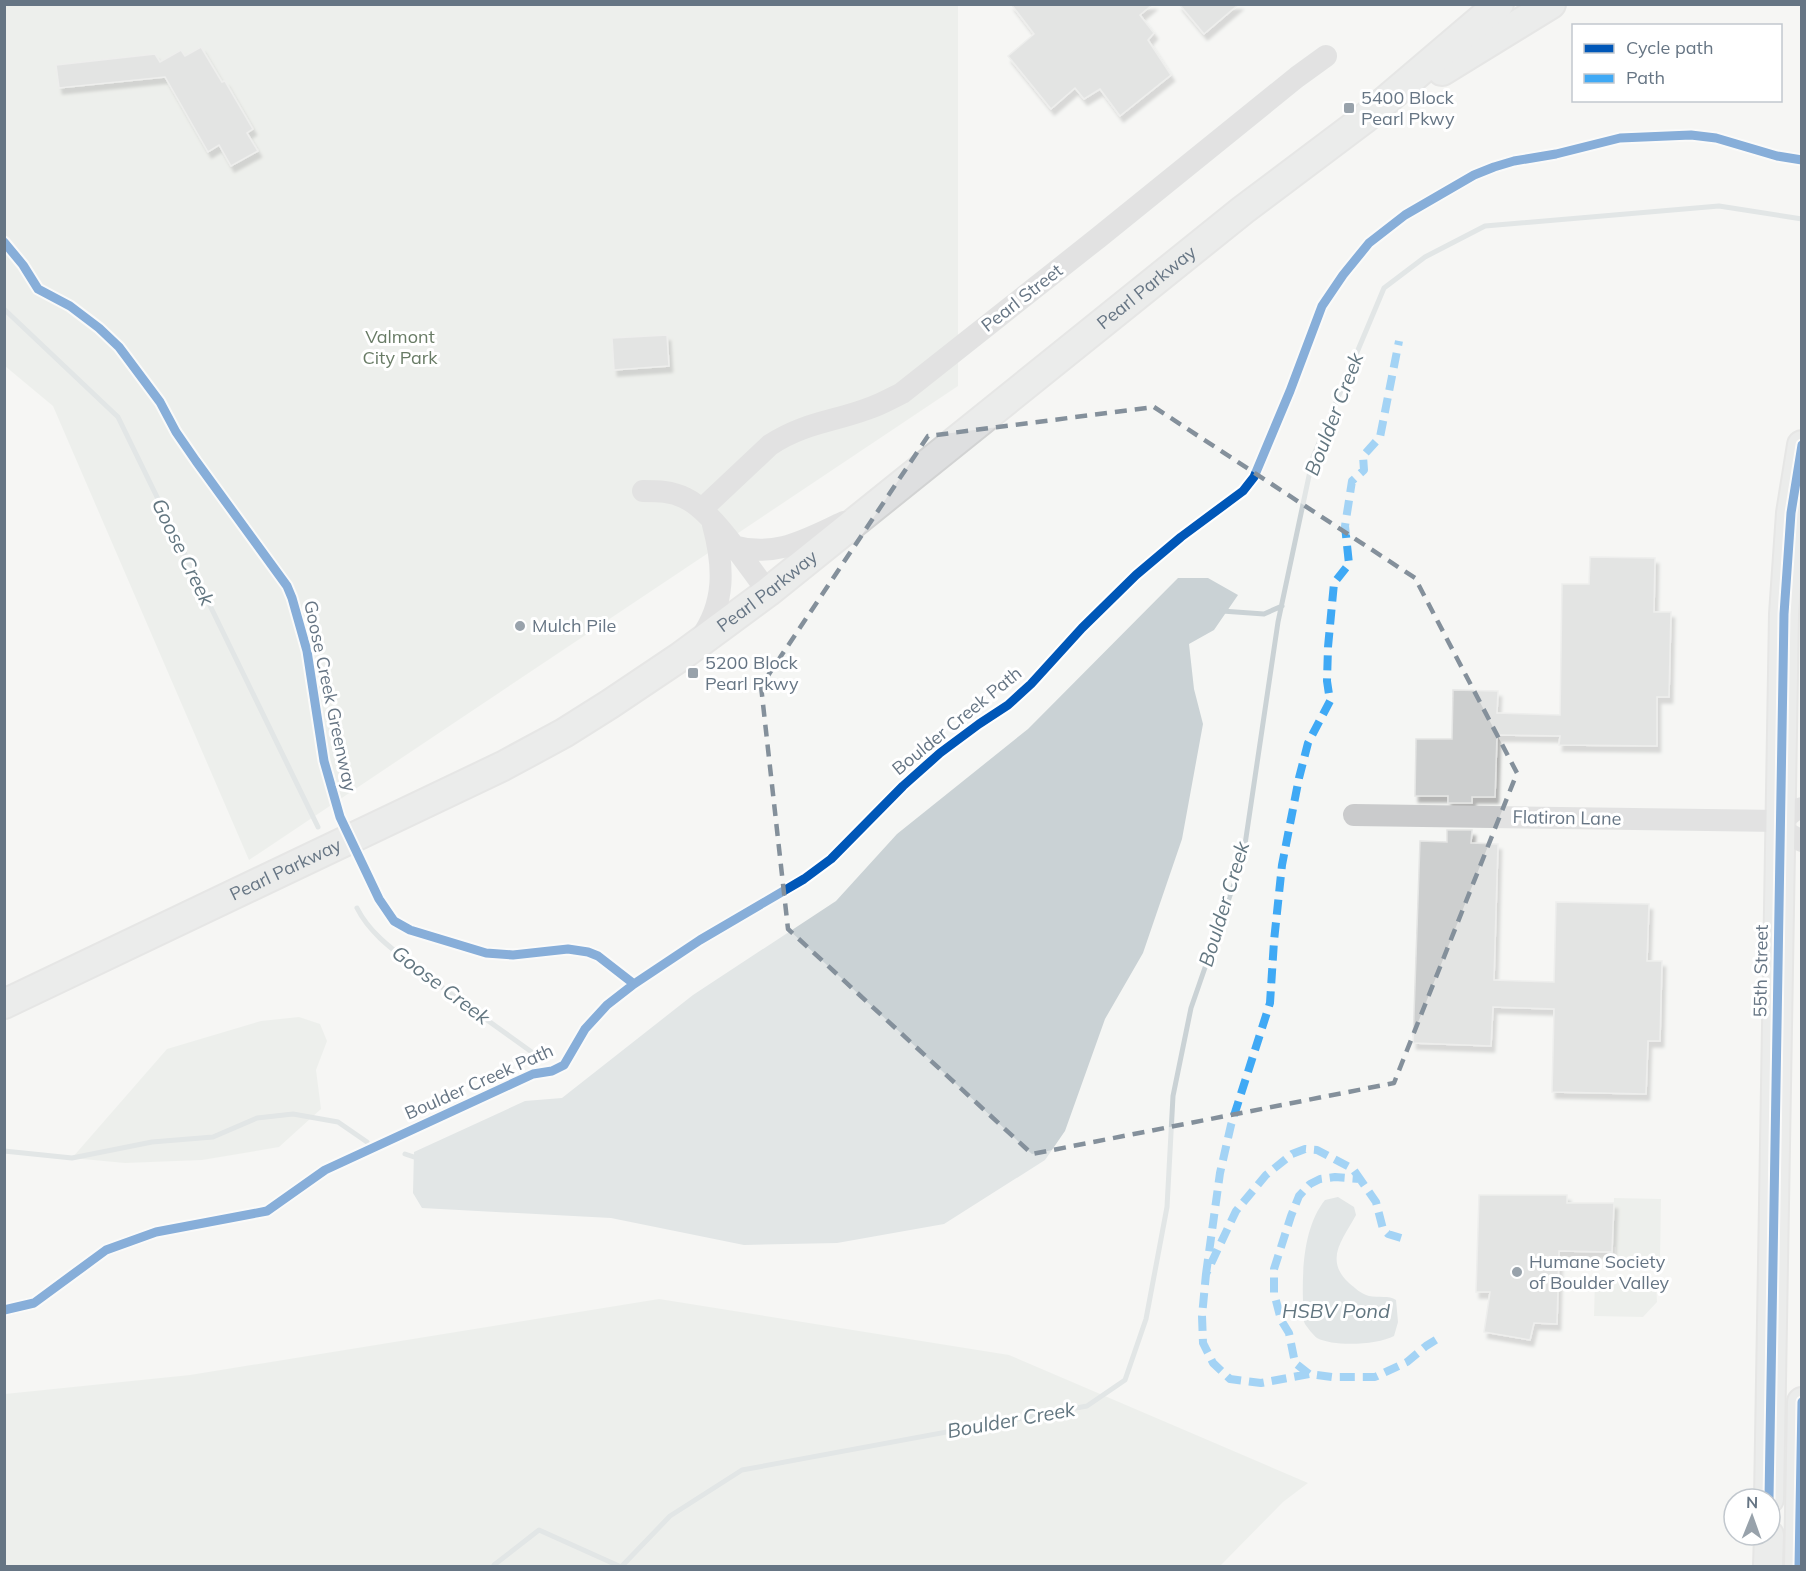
<svg xmlns="http://www.w3.org/2000/svg" width="1806" height="1571" font-family="Mulish,sans-serif">
<style>
.green{fill:#e3e7e2}
.water{fill:#cad2d5}
.lines{fill:none;stroke-linecap:round;stroke-linejoin:round}
.stream{stroke:#cad2d5;stroke-width:5}
.building{fill:#cdcfcf;stroke:#e4e5e4;stroke-width:1.5;filter:url(#shadow)}
.major-casing{stroke:#d2d3d3;stroke-width:32}
.minor{stroke:#cacbcc;stroke-width:22}
.major{stroke:#dedfe0;stroke-width:28}
.quiet{stroke:#3fa9f5;stroke-width:8;stroke-dasharray:15 8;stroke-linecap:butt}
.cycleway-casing{stroke:#fff;stroke-width:13}
.cycleway{stroke:#0057b8;stroke-width:9}
.marked{fill:none;stroke:#84909b;stroke-width:4.5;stroke-dasharray:12 8;stroke-linejoin:round}
.poi-dot{fill:#98a2ab;stroke:#fff;stroke-width:2}
.labels{text-anchor:middle;stroke-width:6;stroke-linejoin:round;paint-order:stroke}
.poi-label{font-size:18px;fill:#667584;stroke:#fff;text-anchor:start}
.street-label{font-size:18px;fill:#667584;stroke:#fff}
.park-label{font-size:18px;fill:#687b65;stroke:#fff}
.water-label{font-size:20px;font-style:italic;fill:#627680;stroke:#fff}
</style>
<defs>
<filter id="shadow"><feDropShadow dx="3.5" dy="6" stdDeviation="1.5" flood-color="#0004"/></filter>
</defs>
<rect width="100%" height="100%" fill="#f5f6f4"/>
<!-- green -->
<path class="green" d="M5,5H958V386L249,860L53,406L5,366Z
M299,1017L320,1024L327,1041L316,1070L321,1109L279,1147L202,1160L125,1163L72,1158L167,1049L261,1021Z
M1614,1198L1661,1199L1660,1260L1616,1259V1247L1612,1246Z
M1595,1281L1656,1283L1657,1302L1643,1317L1594,1316Z
M659,1299L1009,1355L1308,1483L1283,1502L1220,1566H5V1394L190,1375Z"/>
<!-- water -->
<path class="water" d="M1178,578H1208L1238,595L1214,630L1189,644L1194,689L1203,724L1182,839L1143,953L1105,1019L1065,1131L1045,1160L944,1224L837,1243L744,1245L611,1218L422,1208L413,1193L414,1152L525,1101L562,1098L693,995L836,901L897,834L1028,729Z
M1338,1197L1354,1207L1356,1215C1344,1238 1323,1259 1349,1283C1355,1288 1361,1294 1369,1296C1378,1298 1389,1295 1396,1300L1398,1322L1394,1336C1377,1345 1334,1347 1317,1338C1313,1335 1308,1328 1305,1324C1302,1318 1303,1308 1303,1301C1302,1269 1304,1226 1325,1200Z"/>
<g class="lines">
<!-- stream -->
<path class="stream" d="M4,309L118,417L318,827
M1222,611L1264,614L1282,606
M357,908C371,936 398,953 422,972C458,1000 496,1026 533,1053
M4,1151L72,1158L152,1142L213,1137L257,1118L293,1114L338,1122L367,1142
M405,1154L420,1159
M495,1566L494,1565L539,1530L619,1566
M622,1566L670,1516L742,1470L1087,1406L1125,1380L1146,1319L1167,1207L1173,1096L1191,1008L1243,858L1278,622L1313,457L1384,288L1425,257L1485,226L1719,206L1802,219"/>
</g>
<!-- building -->
<path class="building" d="M1011,4H1153L1140,15L1154,33L1148,40L1171,75L1120,116L1100,89L1084,99L1075,88L1051,109L1008,56L1034,34Z
M1179,4H1239L1204,34Z
M201,47L222,82L225,81L253,129L247,133L258,151L231,166L219,145L208,152L165,77L59,88L56,65L155,54L160,62L181,50L185,56Z
M667,335L669,366L614,370L612,338Z
M1590,557L1655,558L1654,612H1671L1669,697H1657V746L1559,745L1560,736L1497,735L1495,797H1472V803H1448V796H1415L1416,739H1452L1453,690L1498,691L1497,713L1560,715L1562,584H1589Z
M1447,830H1472L1471,843L1498,844L1494,980L1554,982L1556,902L1649,904L1647,961H1662L1660,1041H1648L1646,1094L1552,1092L1554,1009L1493,1007L1491,1046L1413,1043L1420,841L1447,842Z
M1479,1195H1567V1203H1614L1612,1252L1559,1251L1557,1324L1534,1323L1530,1340L1484,1332L1490,1292H1476Z"/>
<g class="lines">
<defs>
<g id="major">
<path d="M1442,71L1551,4"/>
<path id="s1" d="M4,1004L503,766L564,733L610,704L680,657L768,592L1243,210L1364,119L1499,4"/>
<path d="M1769,1499L1784,614L1791,513L1802,445"/>
<path d="M1768,1566L1769,1535"/>
<path d="M1799,1566L1802,1402"/>
</g>
</defs>
<!-- major casing -->
<use href="#major" class="major-casing"/>
<!-- minor -->
<path class="minor" d="M643,491C658,491 671,491 685,498C713,511 748,566 768,592
M702,509L770,445C803,423 832,422 867,409C880,405 890,399 902,393L1098,238L1297,77L1326,56
M733,546C776,558 805,540 844,522
M700,639C726,603 724,566 713,525
M1354,815L1781,821
M1781,821L1787,833L1802,841
M1781,821L1795,810L1802,808"/>
<!-- major -->
<use href="#major" class="major"/>
<!-- quiet -->
<path class="quiet" d="M1401,1238L1388,1234L1383,1229L1376,1202L1360,1179L1335,1177L1320,1179L1310,1184L1299,1196L1291,1216L1274,1269V1293L1281,1320L1289,1333L1295,1363L1309,1374L1332,1377H1375L1407,1362L1426,1346L1442,1336
M1206,1274L1220,1173L1231,1125L1270,1003L1274,941L1282,865L1299,778L1308,743L1330,701L1327,681L1328,647L1334,583L1349,564L1345,526L1352,481L1364,470L1363,456L1380,437L1399,341
M1309,1374L1261,1383L1230,1379L1213,1363L1203,1343L1202,1316L1206,1274L1236,1211L1266,1175L1292,1154L1305,1149L1317,1150L1353,1169L1360,1179"/>
<defs>
<path id="cycleway" d="M4,242L23,265L38,289L70,306L99,328L119,347L160,402L176,432L196,461L287,586L292,598L307,651L324,761L340,817L379,899L394,921L410,930L486,953L513,955L568,949L588,952L598,956L634,984
M4,1310L34,1303L106,1250L156,1232L267,1211L325,1170L533,1074L552,1071L564,1065L585,1029L607,1005L634,984L700,940L804,879L831,859L903,786L940,753L979,724L1008,705L1031,684L1082,628L1136,575L1181,537L1243,491L1254,477L1290,391L1322,306L1343,275L1369,243L1405,215L1474,175L1494,167L1514,161L1556,154L1620,138L1691,135L1716,138L1777,156L1802,160
M1769,1499L1784,614L1791,513L1802,445
M1799,1566L1802,1402"/>
</defs>
<!-- cycleway casing -->
<use href="#cycleway" class="cycleway-casing"/>
<!-- cycleway -->
<use href="#cycleway" class="cycleway"/>
</g>
<!-- marked area -->
<path d="M0 0H1806V1571H0ZM1154,407L1415,578L1517,773L1394,1083L1032,1154L788,929L761,686L928,436Z" fill="#f5f6f4" fill-opacity=".55" fill-rule="evenodd"/>
<path class="marked" d="M1154,407L1415,578L1517,773L1394,1083L1032,1154L788,929L761,686L928,436Z"/>
<!-- markers -->
<g class="poi-dot">
<rect x="1343" y="102" width="12" height="12" rx="3"/>
<circle cx="520" cy="626" r="6"/>
<rect x="687" y="667" width="12" height="12" rx="3"/>
<circle cx="1517" cy="1272" r="6"/>
</g>
<g class="labels">
<!-- poi labels -->
<g class="poi-label">
<text x="1361" y="104">5400 Block<tspan x="1361" dy="21">Pearl Pkwy</tspan></text>
<text x="532" y="632">Mulch Pile</text>
<text x="705" y="669">5200 Block<tspan x="705" dy="21">Pearl Pkwy</tspan></text>
<text x="1529" y="1268">Humane Society<tspan x="1529" dy="21">of Boulder Valley</tspan></text>
</g>
<!-- street labels -->
<g class="street-label">
<text dy="6" stroke="none"><textPath href="#s1" startOffset="1356">Pearl Parkway</textPath></text>
<text transform="translate(1022 298) rotate(-38)" y="6">Pearl Street</text>
<text dy="6" stroke="none"><textPath href="#s1" startOffset="870">Pearl Parkway</textPath></text>
<text transform="translate(330 696) rotate(78)" y="6">Goose Creek Greenway</text>
<text transform="translate(957 721) rotate(-39)" y="6">Boulder Creek Path</text>
<text transform="translate(1567 818) rotate(1)" y="6">Flatiron Lane</text>
<text dy="6" stroke="none"><textPath href="#s1" startOffset="312">Pearl Parkway</textPath></text>
<text transform="translate(1761 971) rotate(-89)" y="6">55th Street</text>
<text transform="translate(479 1082) rotate(-24)" y="6">Boulder Creek Path</text>
</g>
<!-- park labels -->
<g class="park-label">
<text x="400" y="343">Valmont<tspan x="400" dy="21">City Park</tspan></text>
</g>
<!-- water labels -->
<g class="water-label">
<text transform="translate(1334 414) rotate(-69)" y="7">Boulder Creek</text>
<text transform="translate(183 552) rotate(64)" y="7">Goose Creek</text>
<text transform="translate(1224 904) rotate(-73)" y="7">Boulder Creek</text>
<text transform="translate(441 985) rotate(37)" y="7">Goose Creek</text>
<text x="1336" y="1318">HSBV Pond</text>
<text transform="translate(1011 1420) rotate(-10)" y="7">Boulder Creek</text>
</g>
</g>
<!-- border -->
<rect width="1806" height="1571" fill="none" stroke="#667584" stroke-width="12"/>
<!-- legend -->
<rect x="1572" y="24" width="210" height="78" fill="#ffffff" stroke="#c2c8ce" stroke-width="1.5"/>
<rect x="1584" y="44" width="30" height="9" fill="#0057b8" stroke="#c2c8ce" stroke-width="1.5"/>
<text x="1626" y="54" font-size="18" fill="#667584">Cycle path</text>
<rect x="1584" y="74" width="30" height="9" fill="#3fa9f5" stroke="#c2c8ce" stroke-width="1.5"/>
<text x="1626" y="84" font-size="18" fill="#667584">Path</text>
<!-- north arrow -->
<g transform="translate(1752 1517) rotate(1)"><circle r="28" fill="#ffffff" stroke="#c2c8ce" stroke-width="1.5"/>
<path d="M0-4.5L10 22L0 15L-10 22Z" fill="#98a2ab"/>
<text y="-9" font-size="16" font-weight="bold" text-anchor="middle" fill="#667584">N</text>
</g>
</svg>
